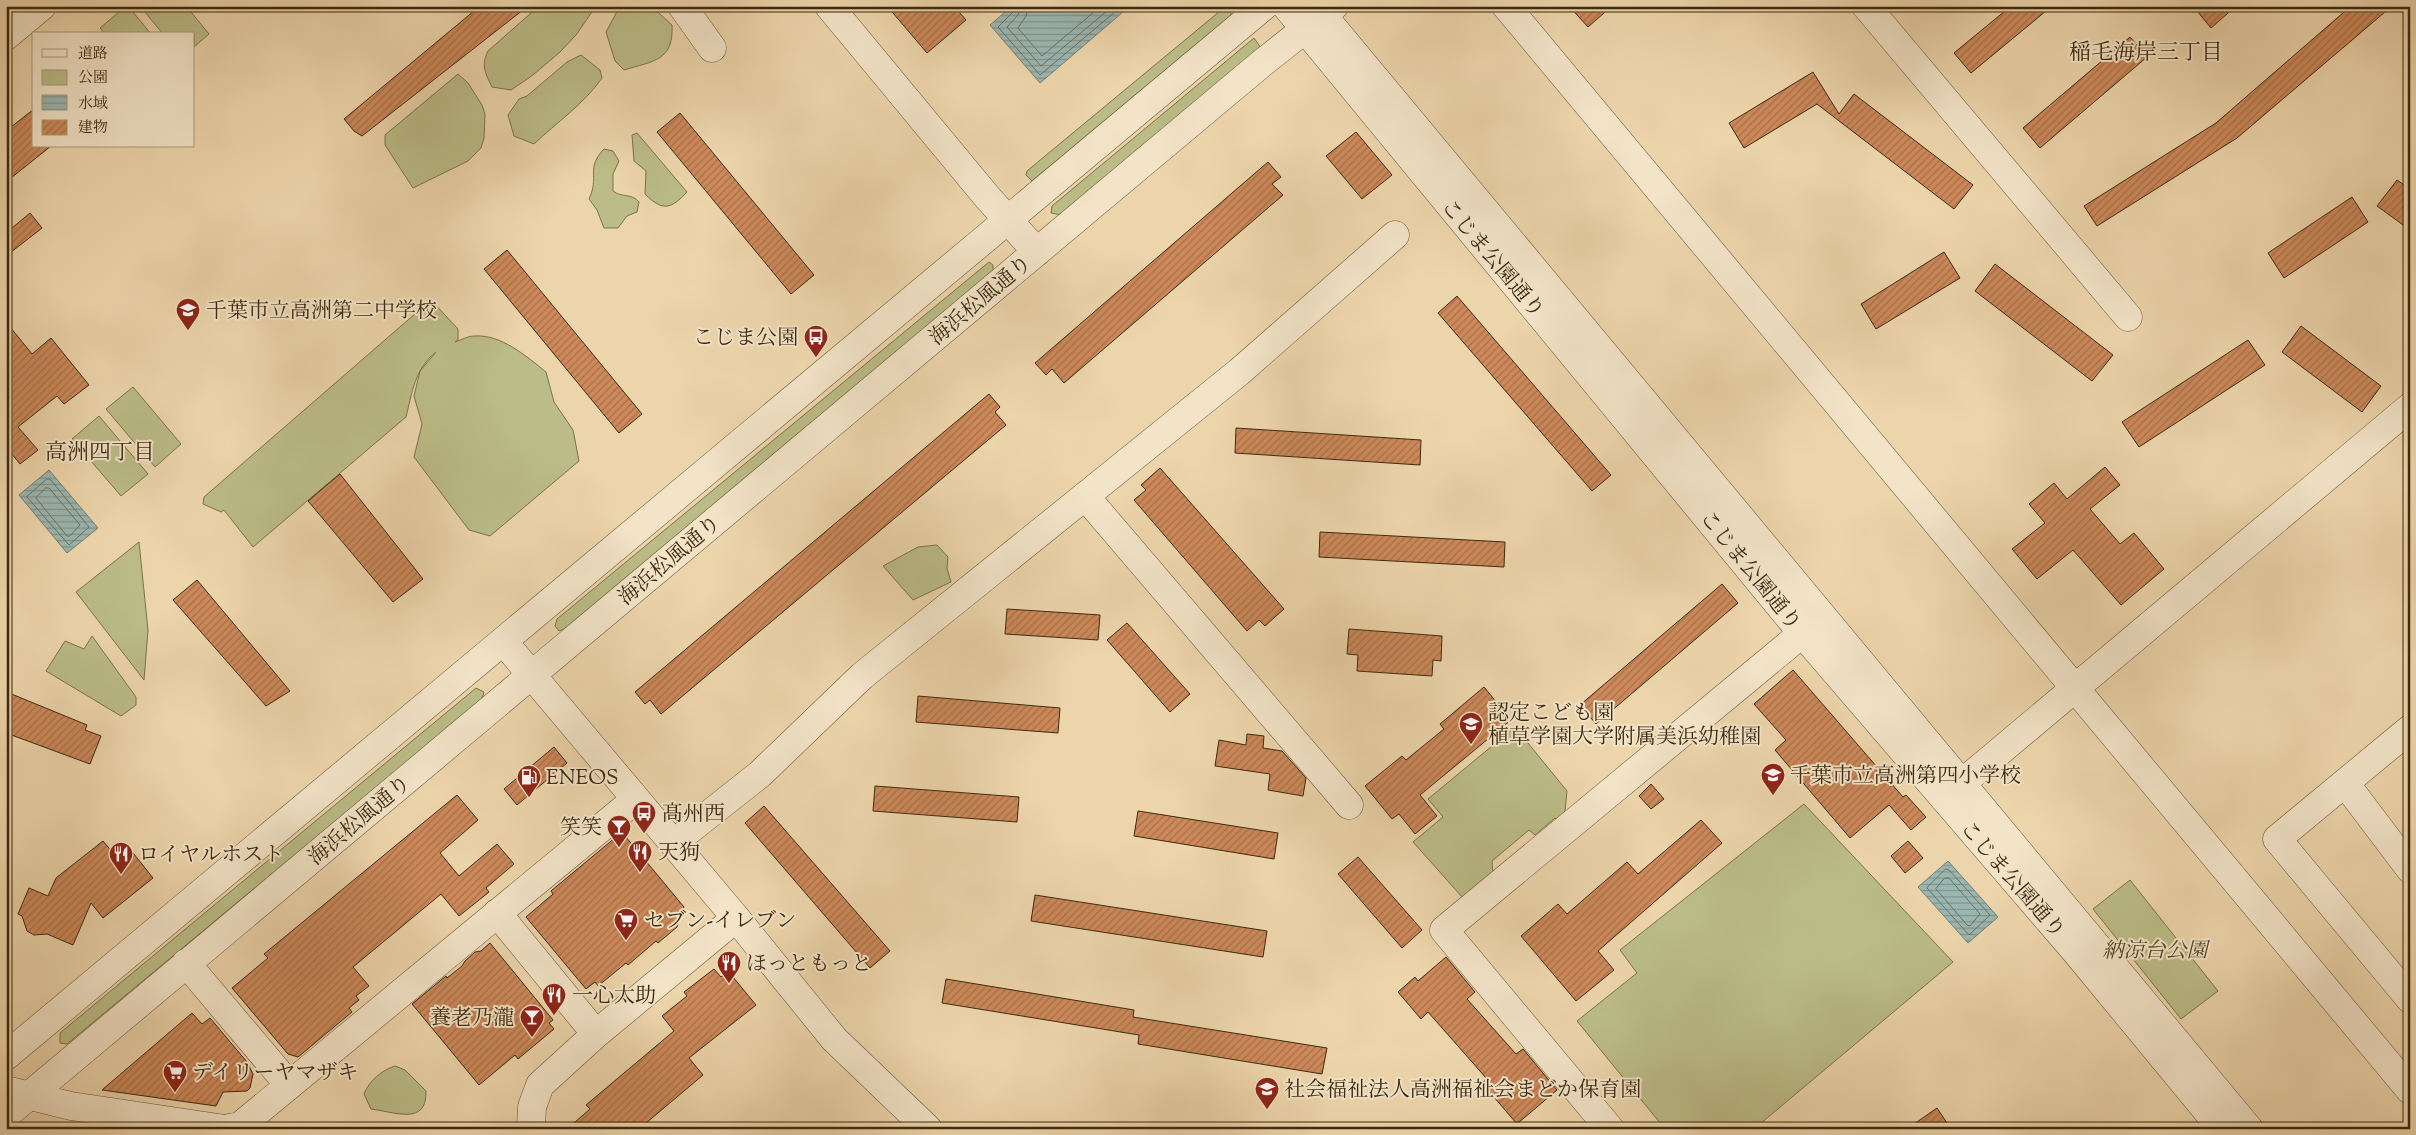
<svg xmlns="http://www.w3.org/2000/svg" width="2416" height="1135" font-family="'Sorts Mill Goudy','Noto Serif JP',serif">
<style>
.green{fill:#bbbc87;stroke:#7c724b}
.water{fill:url(#water-rules);stroke:#757e71}
.lines{fill:none;stroke-linecap:round;stroke-linejoin:round}
.shore{stroke:#6c7060;stroke-width:1}
.building{fill:url(#building-hatch);stroke:#3d290f}
.minor-casing{stroke:#695436;stroke-width:29}
.minor{stroke:#f3e4c8;stroke-width:28}
.labels{text-anchor:middle;stroke-width:4;stroke-linejoin:round;paint-order:stroke}
.street-label{font-size:21px;fill:#3d290f;stroke:#f3e4c8}
.poi-label{font-size:21px;fill:#3d290f;stroke:#f3e4c8;text-anchor:start}
.park-label{font-size:21px;font-style:italic;fill:#564627;stroke:#f3e4c8}
.neighbourhood-label{font-size:22px;fill:#3d290f;stroke:#f3e4c8}
</style>
<defs>
<pattern id="water-rules" width="6" height="5" patternUnits="userSpaceOnUse" patternTransform="scale(1.25)"><rect width="6" height="5" fill="#9bb7b2"/><path d="M0 2.5h6" fill="none" stroke="#80958f"/></pattern>
<pattern id="building-hatch" width="6" height="6" patternUnits="userSpaceOnUse" patternTransform="scale(1.25)"><rect width="6" height="6" fill="#cd895a"/><path d="M-1 1l2-2M0 6l6-6M5 7l2-2" fill="none" stroke="#a87049"/></pattern>
</defs>
<rect width="100%" height="100%" fill="#edd5ab"/>
<filter id="stains"><feTurbulence type="fractalNoise" baseFrequency=".004" numOctaves="4"/><feColorMatrix values="0 0 0 0 .2 0 0 0 0 .09 0 0 0 0 .02 0 0 0 .5 -.17"/></filter>
<radialGradient id="worn" r=".72"><stop offset=".6" stop-color="#630" stop-opacity="0"/><stop offset="1" stop-color="#630" stop-opacity=".3"/></radialGradient>
<!-- green -->
<path class="green" d="M126,6H128L151,34H105L100,28Z
M140,6H186L209,34L194,47V34H163Z
M539,6H596L576,35L560,52L533,75L511,90L492,87C485,73 481,65 488,51Z
M620,6H651L672,25C674,61 653,61 624,70L615,61L606,32Z
M1220,11L1231,12V15L1032,181L1026,175L1027,171Z
M1254,38L1261,48L1062,215L1051,213L1052,206Z
M581,55L600,70L602,78C583,105 557,122 534,144L514,136L508,115L519,99L527,96L567,62Z
M458,74L468,83L482,105L485,114L484,138L481,148L468,161L413,188L385,145V135Z
M637,133L687,192C671,209 663,212 645,194L646,171L634,161L632,135Z
M604,149L613,151L619,161L613,174V191C622,198 632,193 639,202L637,212L627,216L618,228H604L597,210L589,199C600,176 585,169 604,149Z
M989,262L993,265V271L564,629L559,631L555,626L557,619Z
M431,300L458,329V340L455,342C461,340 468,336 474,336C501,334 526,356 546,372L554,402L573,430L579,461L490,536L469,530L414,457L422,424L414,396L420,371L436,352C415,368 412,393 406,417L253,547L224,510L221,512L203,504L204,497Z
M133,387L181,444L155,467L106,409Z
M99,416L148,474L121,496L72,439Z
M139,542L148,630L144,680L76,592Z
M937,545L948,557L947,568L951,582L913,600L883,566L918,547Z
M92,636L136,697V705L121,716L46,671L65,641L84,649Z
M476,688L484,692L482,699L67,1044L60,1043V1033Z
M1515,727L1567,791L1565,811L1558,821L1555,818L1535,835L1529,830L1492,861L1493,875L1463,898L1413,842L1443,817L1428,799Z
M1804,804L1953,962L1754,1129H1665L1577,1021L1637,973L1620,950Z
M2130,880L2218,991L2181,1019L2093,909Z
M395,1066L405,1070L426,1091C427,1126 395,1112 371,1109L364,1094C369,1081 382,1070 395,1066Z"/>
<!-- water -->
<path class="water" d="M1012,6H1130L1040,83L990,25Z
M49,470L98,528L67,553L19,495Z
M1948,861L1998,917L1968,943L1918,887Z"/>
<g class="lines">
<!-- shore -->
<path class="shore" d="M1014,6L1013,12L998,27L1040,75L1122,6
M1021,6L1018,15L1007,27L1041,66L1113,6
M1028,6L1026,16L1018,28L1042,56L1101,6
M47,479H50L89,527L69,545L27,497Z
M46,488H49L80,525L70,536H67L36,498Z
M1946,869L1949,870L1990,915L1969,935L1927,888Z
M1945,878H1949L1980,914L1970,926L1967,925L1936,889Z"/>
</g>
<!-- building -->
<path class="building" d="M480,6H528L362,136L354,131L344,119Z
M887,6H954L966,20L927,53Z
M1569,6H1612L1588,27Z
M2011,6H2052L1971,73L1954,53Z
M2193,6H2236L2211,28Z
M2351,6H2392L2237,138L2097,226L2084,206L2216,123Z
M2130,37L2147,57L2040,148L2023,128Z
M1813,72L1839,114L1854,94L1973,185L1954,209L1817,104L1744,148L1729,123Z
M34,109V146H51L6,182V131Z
M680,113L814,275L791,294L657,132Z
M1356,132L1392,175L1362,199L1326,156Z
M1268,162L1281,177L1272,184L1283,195L1064,383L1052,369L1046,375L1035,363Z
M2397,180L2410,189V230L2377,206Z
M2352,197L2368,222L2284,278L2268,253Z
M30,213L42,228L6,256V233Z
M507,250L642,414L619,433L484,269Z
M1944,252L1960,278L1876,329L1861,304Z
M1995,264L2113,355L2092,381L1975,291Z
M1457,296L1611,475L1592,491L1438,313Z
M6,322L32,354L51,338L89,385L64,404L57,396L18,427L38,450L20,464L6,447Z
M2301,326L2381,386L2362,412L2282,352Z
M2248,340L2265,365L2139,447L2122,422Z
M989,394L1000,407L995,412L1006,425L661,714L650,700L645,704L635,692Z
M1236,428L1421,440L1420,465L1235,453Z
M2105,467L2120,485L2090,509L2120,544L2134,533L2164,569L2121,605L2073,550L2037,579L2012,549L2045,523L2029,504L2054,483L2067,499Z
M1160,468L1284,609L1265,626L1259,620L1247,631L1134,500L1146,490L1141,485Z
M340,474L423,579L393,602L308,501Z
M1320,532L1505,542L1504,567L1319,557Z
M197,580L290,691L266,706L173,600Z
M1722,584L1738,603L1596,724L1580,705Z
M1007,609L1100,615L1098,640L1005,634Z
M1127,623L1190,694L1170,712L1107,640Z
M1349,629L1442,636L1441,661L1433,660L1432,676L1357,671L1358,655L1347,654Z
M1793,670L1903,797L1906,795L1926,817L1911,830L1889,805L1850,838L1775,750L1786,740L1754,704Z
M1484,687L1511,720L1420,795L1437,816L1415,834L1399,814L1392,819L1365,786L1402,756L1406,760L1444,729L1440,724Z
M9,693L87,725L85,730L101,736L90,764L6,733V702Z
M918,696L1060,708L1058,733L916,722Z
M1247,734L1264,736L1263,748L1282,751L1306,778L1303,796L1268,790L1270,774L1215,766L1219,740L1246,745Z
M554,747L567,763L517,805L504,789Z
M1651,784L1664,799L1651,809L1639,796Z
M875,786L1019,797L1017,822L873,811Z
M457,795L478,820L440,853L459,876L497,844L514,864L486,888L489,892L459,916L441,894L353,967L369,986L356,996L359,1000L349,1008L352,1012L298,1057L288,1054L232,988L268,958L264,954Z
M764,806L890,951L870,968L745,823Z
M1138,811L1278,833L1274,859L1134,836Z
M1701,820L1722,843L1598,951L1614,970L1576,1001L1521,936L1558,904L1567,914L1627,862L1638,874Z
M625,836L684,907L677,927L658,943L656,941L628,965L626,963L598,986L595,982L586,989L526,917L553,894L551,891L616,837Z
M103,841L114,854L126,844L153,878L103,918L91,903L73,945L47,934L34,935L27,931L22,916L18,914L29,888L48,896L56,878Z
M1908,841L1923,858L1905,873L1891,856Z
M1358,857L1422,930L1402,948L1338,874Z
M1035,895L1267,931L1263,957L1031,921Z
M490,943L553,1020L549,1023L554,1029L518,1059L515,1055L479,1085L412,1004L446,976L447,978L462,966L465,961L475,952L481,951Z
M1446,957L1475,992L1467,999L1516,1054L1523,1049L1557,1090L1517,1124L1482,1083L1487,1079L1428,1012L1421,1019L1398,992L1415,977L1418,981Z
M714,969L721,977L728,971L756,1005L689,1058L703,1075L639,1129H567L590,1109L586,1105L674,1031L662,1016L687,996L684,992Z
M946,979L1134,1010L1133,1017L1327,1048L1322,1074L1138,1044L1139,1035L942,1003Z
M192,1013L202,1024L210,1018L247,1062L253,1074L250,1088L247,1091L223,1092L216,1106L102,1090Z
M1937,1108L1951,1129H1907Z"/>
<g class="lines">
<defs>
<path id="minor" d="M682,6L712,48
M829,6L988,198L1037,252
M1286,6L1802,633L2076,952L2222,1129
M1315,6L2249,1129
M1506,6L2410,1090
M1866,6L2128,317
M6,36L42,6
M1085,496L1349,805
M503,641L736,918L834,1039L928,1129
M2410,729L2277,839L2410,999
M1962,783L2410,407
M2345,783L2410,869
M688,831L760,774L862,676L1239,372L1395,235
M497,913L596,1034
M186,963L289,1085
M6,1056L1264,6
M6,1090L71,1106L225,1129L240,1126L636,799
M6,1115L1261,64L1334,6
M531,1129L532,1107L540,1085L596,1034L736,918
M1610,1129L1444,930L1816,622"/>
</defs>
<!-- minor casing -->
<use href="#minor" class="minor-casing"/>
<!-- minor -->
<use href="#minor" class="minor"/>
</g>
<!-- icons -->
<defs>
<symbol id="school-pin" viewBox="-11 -11 22 30"><path d="M0 17L-7.5 6A9.5 9.5 0 1 1 7.5 6Z" fill="#8f2418" stroke="#f3e4c8"/><path d="M0-5L7-2L0 1L-7-2ZM-4 1L0 2.5L4 1V4Q0 6-4 4Z" fill="#fff"/></symbol>
<symbol id="bus-pin" viewBox="-11 -11 22 30"><path d="M0 17L-7.5 6A9.5 9.5 0 1 1 7.5 6Z" fill="#8f2418" stroke="#f3e4c8"/><path d="M-5-6H5V4H4V6H2V4H-2V6H-4V4H-5ZM-3.5-4V0h7V-4ZM-3.5 1.2v1.5H-2V1.2ZM2 1.2v1.5H3.5V1.2Z" fill="#fff"/></symbol>
<symbol id="fuel-pin" viewBox="-11 -11 22 30"><path d="M0 17L-7.5 6A9.5 9.5 0 1 1 7.5 6Z" fill="#8f2418" stroke="#f3e4c8"/><path d="M-5.5-6h7V0h2V4h1.3V-2.5L3-4.5l.8-.8L6-3V5H2.5V1h-1V6h-7ZM-4.2-4.7v3.2H.2V-4.7Z" fill="#fff"/></symbol>
<symbol id="bar-pin" viewBox="-11 -11 22 30"><path d="M0 17L-7.5 6A9.5 9.5 0 1 1 7.5 6Z" fill="#8f2418" stroke="#f3e4c8"/><path d="M-6-5H6L.8 .8V4.5H3.5V6h-7V4.5H-.8V.8Z" fill="#fff"/></symbol>
<symbol id="restaurant-pin" viewBox="-11 -11 22 30"><path d="M0 17L-7.5 6A9.5 9.5 0 1 1 7.5 6Z" fill="#8f2418" stroke="#f3e4c8"/><path d="M-5-6h1v4h1v-4h1v4h1v-4h1v5L-1.5 .5V6h-2V.5L-5-1ZM5-6V6H3V1.5H1.5Q1.5-4 5-6Z" fill="#fff"/></symbol>
<symbol id="supermarket-pin" viewBox="-11 -11 22 30"><path d="M0 17L-7.5 6A9.5 9.5 0 1 1 7.5 6Z" fill="#8f2418" stroke="#f3e4c8"/><path d="M-6-5.5h2.5l.6 2H6L4.5 2H-2.5L-4.4-4H-6ZM-1.5 3.2a1.3 1.3 0 1 0 .1 0ZM3 3.2a1.3 1.3 0 1 0 .1 0Z" fill="#fff"/></symbol>
</defs>
<g fill-rule="evenodd">
<use href="#school-pin" x="174" y="296" width="28" height="38"/>
<use href="#bus-pin" x="802" y="323" width="28" height="38"/>
<use href="#school-pin" x="1457" y="710" width="28" height="38"/>
<use href="#school-pin" x="1759" y="761" width="28" height="38"/>
<use href="#fuel-pin" x="515" y="763" width="28" height="38"/>
<use href="#bus-pin" x="630" y="799" width="28" height="38"/>
<use href="#bar-pin" x="605" y="813" width="28" height="38"/>
<use href="#restaurant-pin" x="626" y="838" width="28" height="38"/>
<use href="#restaurant-pin" x="107" y="840" width="28" height="38"/>
<use href="#supermarket-pin" x="612" y="906" width="28" height="38"/>
<use href="#restaurant-pin" x="715" y="949" width="28" height="38"/>
<use href="#restaurant-pin" x="540" y="981" width="28" height="38"/>
<use href="#bar-pin" x="518" y="1003" width="28" height="38"/>
<use href="#supermarket-pin" x="161" y="1058" width="28" height="38"/>
<use href="#school-pin" x="1253" y="1075" width="28" height="38"/>
</g>
<g class="labels">
<!-- street labels -->
<g class="street-label">
<text transform="translate(1493 258) rotate(50)" y="7">こじま公園通り</text>
<text transform="translate(980 300) rotate(-40)" y="7">海浜松風通り</text>
<text transform="translate(669 560) rotate(-40)" y="7">海浜松風通り</text>
<text transform="translate(1751 570) rotate(51)" y="7">こじま公園通り</text>
<text transform="translate(359 820) rotate(-40)" y="7">海浜松風通り</text>
<text transform="translate(2013 879) rotate(49)" y="7">こじま公園通り</text>
</g>
<!-- poi labels -->
<g class="poi-label">
<text x="206" y="317">千葉市立高洲第二中学校</text>
<text x="798" y="344" text-anchor="end">こじま公園</text>
<text x="1488" y="719">認定こども園<tspan x="1488" dy="24">植草学園大学附属美浜幼稚園</tspan></text>
<text x="1790" y="782">千葉市立高洲第四小学校</text>
<text x="546" y="784">ENEOS</text>
<text x="662" y="820">髙州西</text>
<text x="602" y="834" text-anchor="end">笑笑</text>
<text x="658" y="859">天狗</text>
<text x="138" y="861">ロイヤルホスト</text>
<text x="644" y="927">セブン-イレブン</text>
<text x="746" y="970">ほっともっと</text>
<text x="572" y="1002">一心太助</text>
<text x="514" y="1024" text-anchor="end">養老乃瀧</text>
<text x="192" y="1079">デイリーヤマザキ</text>
<text x="1284" y="1096">社会福祉法人高洲福祉会まどか保育園</text>
</g>
<!-- park labels -->
<g class="park-label">
<text x="2155" y="957">納涼台公園</text>
</g>
<!-- neighbourhood labels -->
<g class="neighbourhood-label">
<text x="2146" y="59">稲毛海岸三丁目</text>
<text x="100" y="459">高洲四丁目</text>
</g>
</g>
<!-- margin -->
<rect width="2416" height="1135" fill="none" stroke="#edd5ab" stroke-width="25"/>
<rect x="8" y="8" width="2401" height="1120" fill="none" stroke="#3d290f" stroke-width="2.5"/>
<rect x="12" y="12" width="2391" height="1110" fill="none" stroke="#3d290f"/>
<!-- legend -->
<rect x="32" y="32" width="162" height="115" fill="#f3e4c8" stroke="#aa997e"/>
<rect x="42" y="49" width="25" height="8" fill="#f3e4c8" stroke="#aa997e"/>
<text x="78" y="58" font-size="15" fill="#3d290f">道路</text>
<rect x="42" y="70" width="25" height="15" fill="#bbbc87" stroke="#aa997e"/>
<text x="78" y="82" font-size="15" fill="#3d290f">公園</text>
<rect x="42" y="95" width="25" height="15" fill="url(#water-rules)" stroke="#aa997e"/>
<text x="78" y="108" font-size="15" fill="#3d290f">水域</text>
<rect x="42" y="120" width="25" height="15" fill="url(#building-hatch)" stroke="#aa997e"/>
<text x="78" y="132" font-size="15" fill="#3d290f">建物</text>
<rect width="100%" height="100%" filter="url(#stains)"/>
<rect width="100%" height="100%" fill="url(#worn)"/>
</svg>
